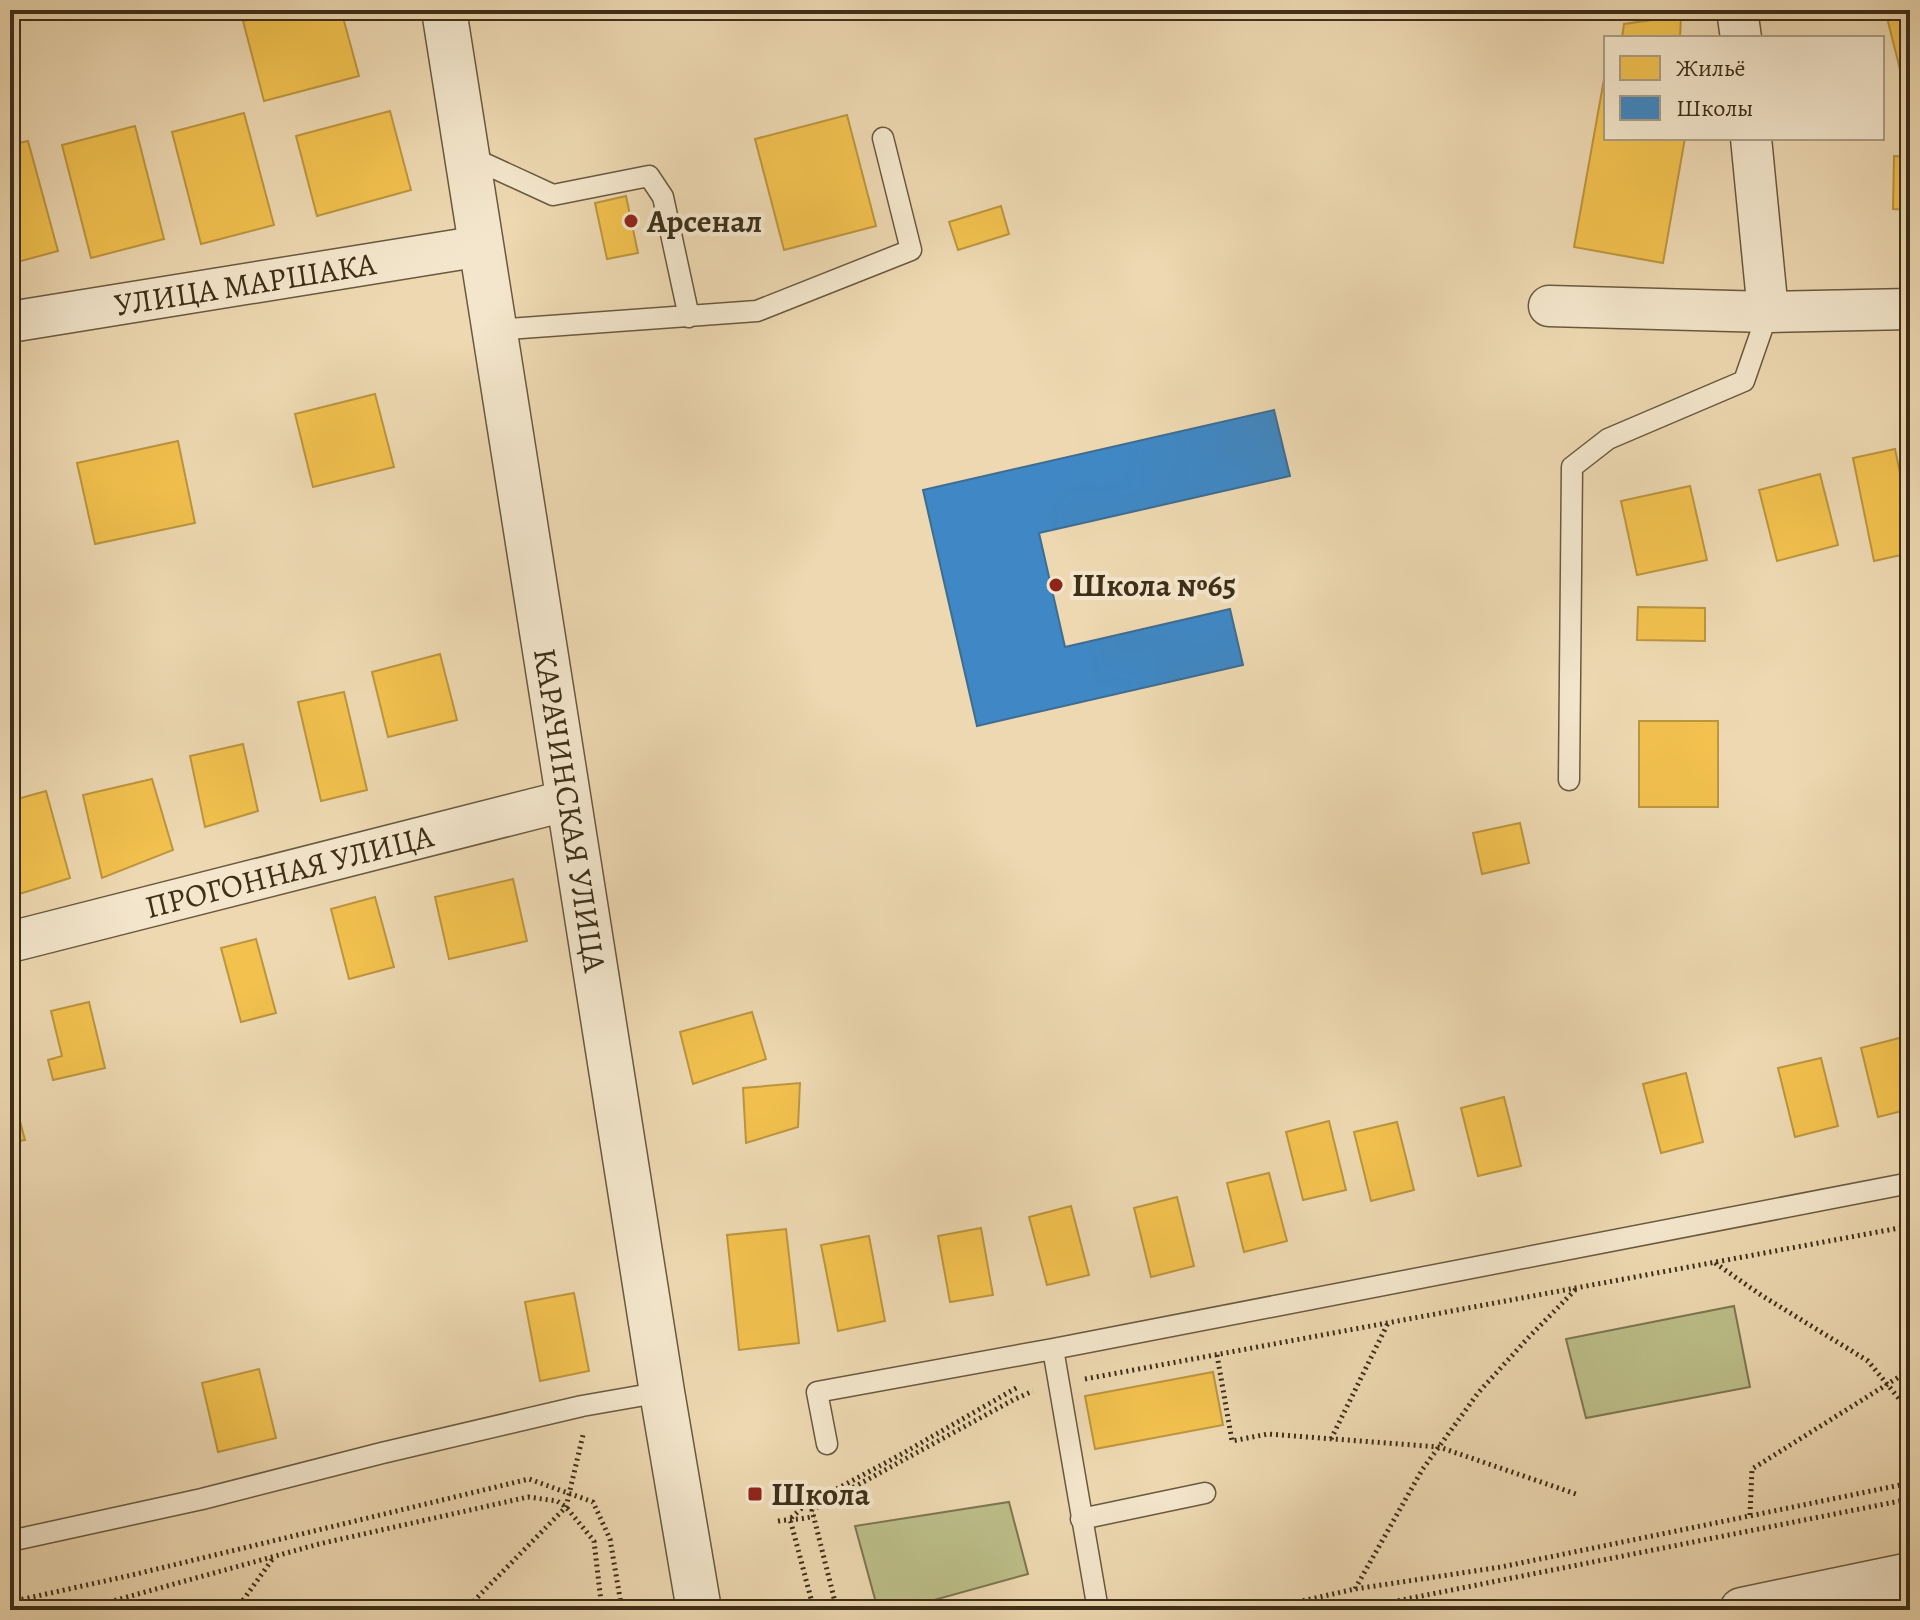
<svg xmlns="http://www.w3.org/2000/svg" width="1920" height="1620" font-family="Alegreya,serif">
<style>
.green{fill:#bcbe89;stroke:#7d7651;stroke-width:2}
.homes{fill:#f2c14e;stroke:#bc953e;stroke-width:2}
.schools{fill:#3f88c5;stroke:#3f6d91;stroke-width:2}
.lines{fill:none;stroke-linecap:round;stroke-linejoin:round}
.service-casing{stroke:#6a593f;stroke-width:23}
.minor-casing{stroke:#6a593f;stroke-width:43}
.tertiary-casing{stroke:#6a593f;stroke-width:47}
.path{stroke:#3e2f19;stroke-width:5;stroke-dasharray:2 4;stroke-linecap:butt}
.service{stroke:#f3e6cc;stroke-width:20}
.minor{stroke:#f3e6cc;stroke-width:40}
.tertiary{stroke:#f3e6cc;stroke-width:44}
.poi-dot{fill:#8f2418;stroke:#f3e6cc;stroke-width:3}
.labels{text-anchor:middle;stroke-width:8;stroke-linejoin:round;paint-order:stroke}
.poi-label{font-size:32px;font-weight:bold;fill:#3e2f19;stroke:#f3e6cc;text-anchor:start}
.street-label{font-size:32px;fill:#3e2f19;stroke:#f3e6cc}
</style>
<rect width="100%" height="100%" fill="#edd8b1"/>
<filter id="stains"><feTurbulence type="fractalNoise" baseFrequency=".0025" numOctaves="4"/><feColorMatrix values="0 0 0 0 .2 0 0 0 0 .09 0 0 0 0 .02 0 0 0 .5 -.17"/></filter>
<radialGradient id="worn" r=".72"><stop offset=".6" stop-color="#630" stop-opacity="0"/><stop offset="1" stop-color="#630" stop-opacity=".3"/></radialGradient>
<!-- green -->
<path class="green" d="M1734,1306L1750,1387L1586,1418L1566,1339Z
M1009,1502L1028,1574L898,1610H878L855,1526Z"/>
<!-- homes -->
<path class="homes" d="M285,10H341L359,76L264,101L243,21Z
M1885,10H1910V75L1902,77Z
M1681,16L1680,38H1622L1624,24Z
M1604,79H1606V138H1685L1663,263L1574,247Z
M390,111L411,190L317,216L296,136Z
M244,113L274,225L201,244L172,132Z
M847,115L876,226L784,250L755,139Z
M135,126L164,239L91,258L62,145Z
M28,141L58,251L10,264V145Z
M1894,156L1910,157V210L1893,209Z
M626,196L638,253L607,259L595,203Z
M1001,206L1009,234L958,250L949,222Z
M375,394L394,467L313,487L295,414Z
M178,441L195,523L95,544L77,463Z
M1895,449L1910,521V553L1874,561L1853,458Z
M1820,474L1838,545L1777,561L1759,490Z
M1690,486L1707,560L1637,575L1621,501Z
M1638,607L1705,608V641L1637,640Z
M440,654L457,720L388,737L372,672Z
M344,692L367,790L321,801L298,702Z
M1639,721H1718V807H1639Z
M243,744L258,811L205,827L190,756Z
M152,779L173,850L102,878L83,795Z
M46,791L70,878L10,897V801Z
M1520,823L1529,863L1482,874L1473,833Z
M513,879L527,941L449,959L435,897Z
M375,897L394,967L349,979L331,909Z
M256,939L276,1013L241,1022L221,948Z
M89,1002L105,1068L53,1080L48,1060L62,1056L51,1011Z
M752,1012L766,1059L693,1084L680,1032Z
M1903,1037L1910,1064V1109L1878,1117L1861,1048Z
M1821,1058L1838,1126L1795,1137L1778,1068Z
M1686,1073L1703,1142L1661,1153L1643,1084Z
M800,1083L798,1127L746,1143L743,1088Z
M10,1084L25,1140L10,1143Z
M1504,1097L1521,1166L1478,1176L1461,1108Z
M1329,1121L1346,1190L1303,1200L1286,1132Z
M1397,1122L1414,1190L1371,1201L1354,1132Z
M1269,1173L1287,1241L1244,1252L1227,1183Z
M1177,1197L1194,1266L1151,1277L1134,1208Z
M1071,1206L1089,1275L1047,1285L1029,1217Z
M981,1228L993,1295L950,1302L938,1236Z
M786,1229L799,1343L739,1350L727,1235Z
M869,1236L885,1321L838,1331L821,1245Z
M574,1293L589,1371L540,1381L525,1302Z
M259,1369L276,1438L218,1452L202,1383Z
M1213,1372L1223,1425L1095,1449L1085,1396Z"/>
<!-- schools -->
<path class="schools" d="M1274,410L1290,476L1039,533L1065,647L1230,609L1243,665L977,726L923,490Z"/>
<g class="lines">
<defs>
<path id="service" d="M468,156L553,195L649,176L663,197L689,317
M494,330L757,311L911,250L883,138
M1569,780L1572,467L1608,439L1744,381L1768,312
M1053,1349L1098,1610
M827,1444L817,1392L1053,1349L1910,1183
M1081,1519L1205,1493
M10,1541L202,1499L382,1453L582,1406L662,1392"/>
<g id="minor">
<path d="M1737,10L1741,38"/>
<path d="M1751,138L1768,312"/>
<path d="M1549,306L1768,312L1910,309"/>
<path id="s1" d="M10,322L481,246"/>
<path id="s2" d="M10,942L569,800"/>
</g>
<g id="tertiary">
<path id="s3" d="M444,10L662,1392L699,1610"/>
<path d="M1742,1610L1910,1575"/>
</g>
</defs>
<!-- service casing -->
<use href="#service" class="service-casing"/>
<!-- minor casing -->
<use href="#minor" class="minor-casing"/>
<!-- tertiary casing -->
<use href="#tertiary" class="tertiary-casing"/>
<!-- path -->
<path class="path" d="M1715,1263L1761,1295L1868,1361L1910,1412
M1217,1355L1232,1441L1268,1434L1439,1447L1576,1494
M1085,1379L1910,1226
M1331,1439L1388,1323
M1750,1515L1752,1469L1910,1370
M778,1521C790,1519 801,1520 814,1516
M1355,1589L1422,1470L1478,1393L1527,1339L1577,1288
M10,1602L132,1575L529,1479L593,1502L610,1539L622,1610
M80,1610L319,1544L528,1497L557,1501L566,1507L594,1541L602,1610
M236,1610L274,1557
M465,1610L566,1507L583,1435
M814,1610L790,1519L803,1507L900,1455L1018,1387
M837,1610L812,1510L1013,1400L1033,1391
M1262,1610L1355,1589L1501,1567L1910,1483
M1351,1610L1910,1499"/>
<!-- service -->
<use href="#service" class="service"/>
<!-- minor -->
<use href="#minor" class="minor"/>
<!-- tertiary -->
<use href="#tertiary" class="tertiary"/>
</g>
<!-- markers -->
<g class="poi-dot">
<circle cx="631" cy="221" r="8"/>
<circle cx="1056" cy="585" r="8"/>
<rect x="747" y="1486" width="16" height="16" rx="4"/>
</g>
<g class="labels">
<!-- poi labels -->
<g class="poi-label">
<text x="647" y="232">Арсенал</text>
<text x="1072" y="596">Школа №65</text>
<text x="771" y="1505">Школа</text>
</g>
<!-- street labels -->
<g class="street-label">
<text dy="11" stroke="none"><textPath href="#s1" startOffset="238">УЛИЦА МАРШАКА</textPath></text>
<text dy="11" stroke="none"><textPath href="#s3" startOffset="810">КАРАЧИНСКАЯ УЛИЦА</textPath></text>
<text dy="11" stroke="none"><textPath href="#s2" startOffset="288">ПРОГОННАЯ УЛИЦА</textPath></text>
</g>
</g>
<!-- margin -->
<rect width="1920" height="1620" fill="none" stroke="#edd8b1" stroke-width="40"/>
<rect x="12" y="12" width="1896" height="1596" fill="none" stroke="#3e2f19" stroke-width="4"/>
<rect x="20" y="20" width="1880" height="1580" fill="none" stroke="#3e2f19" stroke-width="2"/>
<!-- legend -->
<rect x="1604" y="36" width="280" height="104" fill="#f3e6cc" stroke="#ab9d84" stroke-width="2"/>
<rect x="1620" y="56" width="40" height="24" fill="#f2c14e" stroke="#ab9d84" stroke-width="2"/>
<text x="1676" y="76" font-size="24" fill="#3e2f19">Жильё</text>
<rect x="1620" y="96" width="40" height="24" fill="#3f88c5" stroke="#ab9d84" stroke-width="2"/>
<text x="1676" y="116" font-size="24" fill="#3e2f19">Школы</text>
<rect width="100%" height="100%" filter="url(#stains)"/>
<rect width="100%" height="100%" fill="url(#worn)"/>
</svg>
